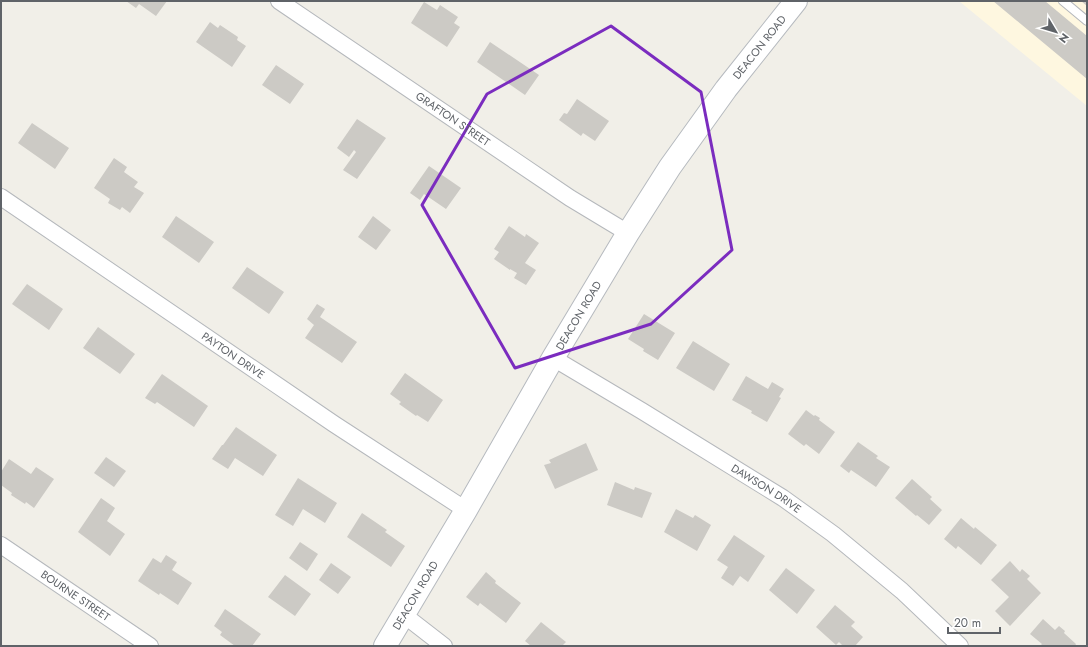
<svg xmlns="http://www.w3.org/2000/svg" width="1088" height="647" font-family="Jost,sans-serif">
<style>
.commercial{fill:#fef7e0}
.building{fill:#cccac5}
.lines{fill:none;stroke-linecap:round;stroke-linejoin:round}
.service-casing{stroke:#b5b8bc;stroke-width:10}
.minor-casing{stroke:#b5b8bc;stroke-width:18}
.secondary-casing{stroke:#b6babf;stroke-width:24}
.service{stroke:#fff;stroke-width:8}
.minor{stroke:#fff;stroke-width:16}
.secondary{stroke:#fff;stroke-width:22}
.marked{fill:none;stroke:#7b2cbf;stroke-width:3;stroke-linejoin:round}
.labels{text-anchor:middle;stroke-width:3;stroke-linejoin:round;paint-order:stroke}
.street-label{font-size:11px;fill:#5f6368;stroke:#fff}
</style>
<rect width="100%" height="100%" fill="#f1efe8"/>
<!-- commercial -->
<path class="commercial" d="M959,1H1087V106Z"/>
<!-- building -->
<path class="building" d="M126,1H167L156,16L139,4L136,8Z
M993,1H1045L1087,36V79Z
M1081,1H1087V6Z
M424,2L437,10L440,5L458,17L454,23L460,27L447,47L411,23Z
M210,22L218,28L220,25L238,37L237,40L246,46L232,67L196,42Z
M490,42L539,75L525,95L477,62Z
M276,65L304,84L290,104L262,85Z
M577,99L609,121L595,141L583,133L581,136L559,120L564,113L567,114Z
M357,119L386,138L357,179L343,170L356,152L354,150L349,157L337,148Z
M32,123L69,148L55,169L18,143Z
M114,158L127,167L124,172L138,182L134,187L144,193L130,213L122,207L120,210L108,203L110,199L94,188Z
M429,166L461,188L446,209L424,194L420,200L410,193Z
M176,216L214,242L199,263L162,237Z
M373,216L391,230L376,250L358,237Z
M509,226L525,237L526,234L539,243L525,263L536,270L526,285L514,278L517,273L510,269V270L494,259L499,252L494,249Z
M247,267L284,292L269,314L232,288Z
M27,284L63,309L49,330L12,304Z
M317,304L325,309L320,317L357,342L342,363L305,338L314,325L307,319Z
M644,314L675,333L658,360L643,351L644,349L628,339Z
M98,327L135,354L120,374L83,348Z
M693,341L730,364L714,391L676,368Z
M405,373L443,400L428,422L417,415L416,416L399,404L401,402L390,394Z
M162,374L208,406L194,427L157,402L155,404L145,398Z
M746,376L768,389L772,382L784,389L779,397L781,398L767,422L751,413L752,411L732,400Z
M806,410L814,416L815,415L820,418L819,420L835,432L819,454L806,444L804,446L788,434Z
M236,427L277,455L263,476L235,458L228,469L212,459L222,445H223Z
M858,442L878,456L876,458L890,467L876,487L851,470L849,473L840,466Z
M586,443L598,470L555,489L544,465L551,463L549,460Z
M106,457L126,471L114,487L94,473Z
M9,459L31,474L36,467L54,479L34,508L26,502L25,504L11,495L12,493L1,485V472Z
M298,478L337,503L325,523L303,509L293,526L275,515Z
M912,479L932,497L930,499L942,510L929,525L917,515L916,516L895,498Z
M615,482L634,490L635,487L652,493L642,518L607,505Z
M101,498L115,508L107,521L125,534L110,556L78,532Z
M676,509L693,518L695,515L711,525L697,551L664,532Z
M362,513L387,530L385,532L405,546L391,567L347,537Z
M961,518L974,529L975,527L997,545L981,565L958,546L956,549L944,539Z
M734,535L765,556L748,582L740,576L733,586L721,578L728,567L717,560Z
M300,542L318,554L307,571L289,558Z
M166,555L177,562L172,570L192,583L178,605L160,593L159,595L138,581L153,558L161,563Z
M1010,561L1020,572L1022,569L1030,576L1027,579L1041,593L1010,626L995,611L1009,597L991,580Z
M331,563L351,577L338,594L319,580Z
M786,568L815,590L797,614L769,590Z
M486,572L496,581L495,583L521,603L506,623L480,603L478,606L466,597Z
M285,575L311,594L295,616L268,597Z
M835,605L855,622L851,626L863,637L855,646H843L839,642L836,645L816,627Z
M225,609L261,634L252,646H235L220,635L222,632L214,626Z
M1043,619L1055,630L1059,626L1065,631L1064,633L1076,644L1075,646H1040L1042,644L1030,634Z
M541,622L566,642L562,646H531L525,641Z"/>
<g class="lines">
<defs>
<path id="service" d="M1063,1L1087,21"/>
<g id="minor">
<path id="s1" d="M279,1L570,198L628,233"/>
<path id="s2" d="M1,197L334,424L466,510"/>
<path id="s3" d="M553,358L642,411L783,498L833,534L902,591L960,646"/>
<path id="s4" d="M1,545L150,646"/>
<path d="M404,615L444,646"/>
</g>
<g id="secondary">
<path id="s5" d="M385,646L466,510L553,358L628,233L670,167L726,89L796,1"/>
</g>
</defs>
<!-- service casing -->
<use href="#service" class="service-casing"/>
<!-- minor casing -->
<use href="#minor" class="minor-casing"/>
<!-- secondary casing -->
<use href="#secondary" class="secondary-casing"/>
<!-- service -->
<use href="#service" class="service"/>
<!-- minor -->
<use href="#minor" class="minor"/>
<!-- secondary -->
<use href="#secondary" class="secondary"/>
</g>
<!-- marked area -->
<path class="marked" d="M611,26L701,92L732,250L651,324L515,368L422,205L487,94Z"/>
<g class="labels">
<!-- street labels -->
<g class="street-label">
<text dy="4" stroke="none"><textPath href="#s5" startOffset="707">DEACON ROAD</textPath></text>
<text dy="4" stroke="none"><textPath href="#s1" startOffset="210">GRAFTON STREET</textPath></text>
<text dy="4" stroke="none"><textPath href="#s5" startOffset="383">DEACON ROAD</textPath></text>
<text dy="4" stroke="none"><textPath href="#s2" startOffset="281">PAYTON DRIVE</textPath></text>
<text dy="4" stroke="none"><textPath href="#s3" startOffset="250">DAWSON DRIVE</textPath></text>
<text dy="4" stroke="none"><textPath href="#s4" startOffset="90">BOURNE STREET</textPath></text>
<text dy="4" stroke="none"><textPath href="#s5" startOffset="59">DEACON ROAD</textPath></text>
</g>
</g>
<!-- border -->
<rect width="1088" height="647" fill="none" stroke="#5f6368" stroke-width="4"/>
<!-- north arrow -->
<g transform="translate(1056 32) rotate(128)" stroke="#ffffff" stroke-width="3" paint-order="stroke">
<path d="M0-3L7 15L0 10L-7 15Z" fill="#5f6368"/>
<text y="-6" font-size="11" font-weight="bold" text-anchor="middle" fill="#5f6368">N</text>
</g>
<!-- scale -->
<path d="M948 627v6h52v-6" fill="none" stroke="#5f6368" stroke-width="2"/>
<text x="954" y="627" font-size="12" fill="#5f6368" stroke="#ffffff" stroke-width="3" paint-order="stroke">20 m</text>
</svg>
